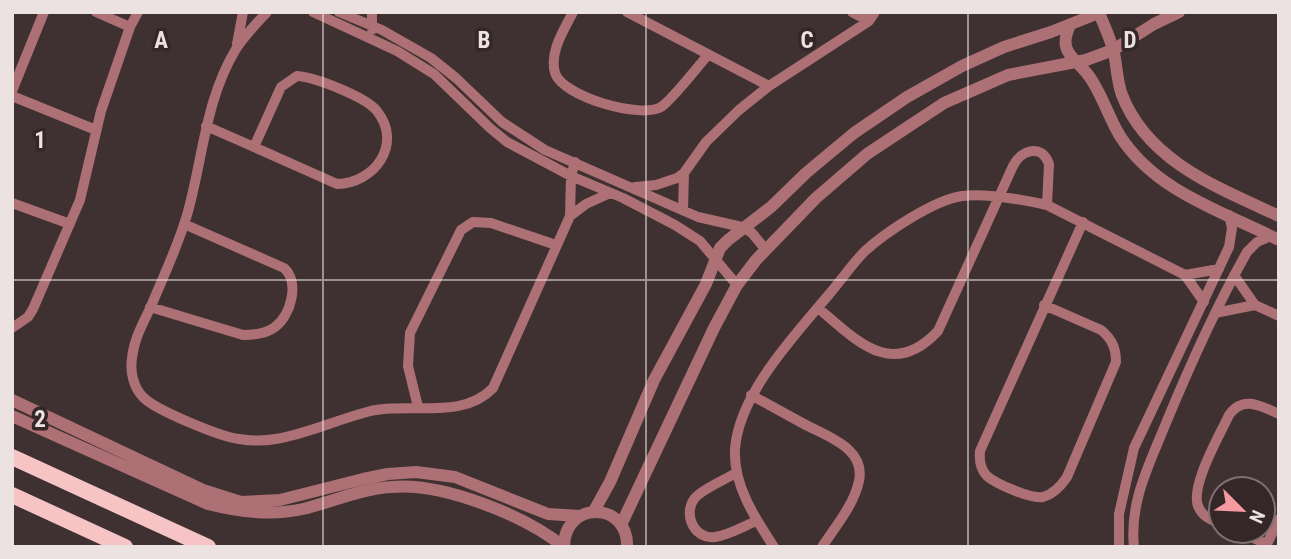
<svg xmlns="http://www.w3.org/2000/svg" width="1291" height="559" font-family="'Roboto Condensed',sans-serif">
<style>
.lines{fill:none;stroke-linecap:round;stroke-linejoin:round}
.minor{stroke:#ad7074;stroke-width:10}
.tertiary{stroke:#ad7074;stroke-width:12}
.primary{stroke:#f7c4c6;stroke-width:16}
.grid{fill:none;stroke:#ece2e2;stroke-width:2;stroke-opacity:0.55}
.grid-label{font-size:23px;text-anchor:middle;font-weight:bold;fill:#ece2e2;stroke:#352627;stroke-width:7;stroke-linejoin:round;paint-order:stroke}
</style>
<rect width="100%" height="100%" fill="#3f3031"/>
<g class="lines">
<!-- minor -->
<path class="minor" d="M96,12L130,27
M267,12C256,24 244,36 236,49C205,100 203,159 187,215C178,246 164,275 152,304C144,322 134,338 132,358C130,371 133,387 143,397C155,410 221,437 239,439C251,441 264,441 276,439C307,434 336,420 367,412C407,401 462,421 493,388L570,216L571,176L575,162
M313,12L397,51L434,74L490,128L507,142L571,176L623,198L675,225L700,241L737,285
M339,12L382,30L431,58L456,78L502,122L545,150L698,217L742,227L752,233L766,250
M573,12C564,30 549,52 555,73C563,97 641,119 661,107C672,100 698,66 708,55
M627,12L769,86
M852,12L869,21
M372,30V12
M237,44L243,12
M297,76C315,77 366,97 377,111C403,144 375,183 337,184L254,147L281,87Z
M12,91L44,12
M12,96L96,130
M206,126L254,147
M635,187L656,185L677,178L684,173L706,142L739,110L769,86L869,21L875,12
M12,203L70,224
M683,210L684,173
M570,216L586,204L610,193
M1185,275L1219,269
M1234,275L1255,305L1279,316
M1044,305L1101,330C1112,339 1116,348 1116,362L1067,477C1061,486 1054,494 1043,497C1031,499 996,484 987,476C980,469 979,461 980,451L1083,222
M150,307L243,335C254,335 266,334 275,327C291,315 300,282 284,268L184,224
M818,308C857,341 892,380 938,331L1013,166C1021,150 1042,143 1049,164L1047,205
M1215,313L1255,305
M12,328L28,317L33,309L80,200L101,111L130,27L138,12
M751,395C769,405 786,414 804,424C826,436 866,448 859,481C854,505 835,527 822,547
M418,407L408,366L410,333L461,230L473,222L491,223L556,245
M736,473C724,480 709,486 698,495C681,509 692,540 715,537C729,535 744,526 756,521
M1221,524C1212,520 1203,517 1199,508C1188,489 1220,435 1229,415C1243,395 1261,406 1279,414
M1237,531L1267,544L1279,519
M774,547C755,518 733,485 735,449C739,393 796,334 831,292C842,279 853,263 865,251C886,232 934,200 962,196C985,193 1024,200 1047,205L1185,275L1204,302
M1119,547V514L1134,448L1229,247L1232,228L1229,215
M1134,547C1129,502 1150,463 1166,423C1190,365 1216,307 1247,252L1257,242L1271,236"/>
<!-- tertiary -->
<path class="tertiary" d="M1099,13C1104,25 1111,40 1114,53C1117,67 1117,82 1122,95C1148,162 1219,188 1279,216
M1070,25C1056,55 1078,58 1091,79C1103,97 1109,118 1120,136C1156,192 1222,211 1279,240
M12,400L203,490L241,502L280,500L363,479L388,474L416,472L455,477L548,514L580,516
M12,416L208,504C239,512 271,516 303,509C332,502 360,489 391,487C442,482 524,515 564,547
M594,511L610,482L654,380L706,284L720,248L728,240L771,207L806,173L854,133L907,97L962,66L1004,47L1051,32L1101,12
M621,525L714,328L737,285L756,260L816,198L867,154L944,103L1008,75L1086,60L1113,50L1154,24L1179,12
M564,547C564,500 629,501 627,547"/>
<!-- primary -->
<path class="primary" d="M12,457L208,547
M12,495L125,547"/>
</g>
<!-- grid -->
<path class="grid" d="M323,12V547M646,12V547M968,12V547M12,280H1279"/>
<g class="grid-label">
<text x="161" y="48">A</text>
<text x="484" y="48">B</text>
<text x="807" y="48">C</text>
<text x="1130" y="48">D</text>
<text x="40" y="148">1</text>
<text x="40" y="427">2</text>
</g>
<!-- border -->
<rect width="1291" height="559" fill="none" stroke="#ece2e2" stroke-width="28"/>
<!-- north arrow -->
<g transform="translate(1242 510) rotate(114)"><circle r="33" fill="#352627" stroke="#7e7172" stroke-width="2"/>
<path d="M0-5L12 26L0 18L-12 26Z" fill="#f49aa0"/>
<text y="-10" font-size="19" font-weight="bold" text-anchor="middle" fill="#ece2e2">N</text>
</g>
</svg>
